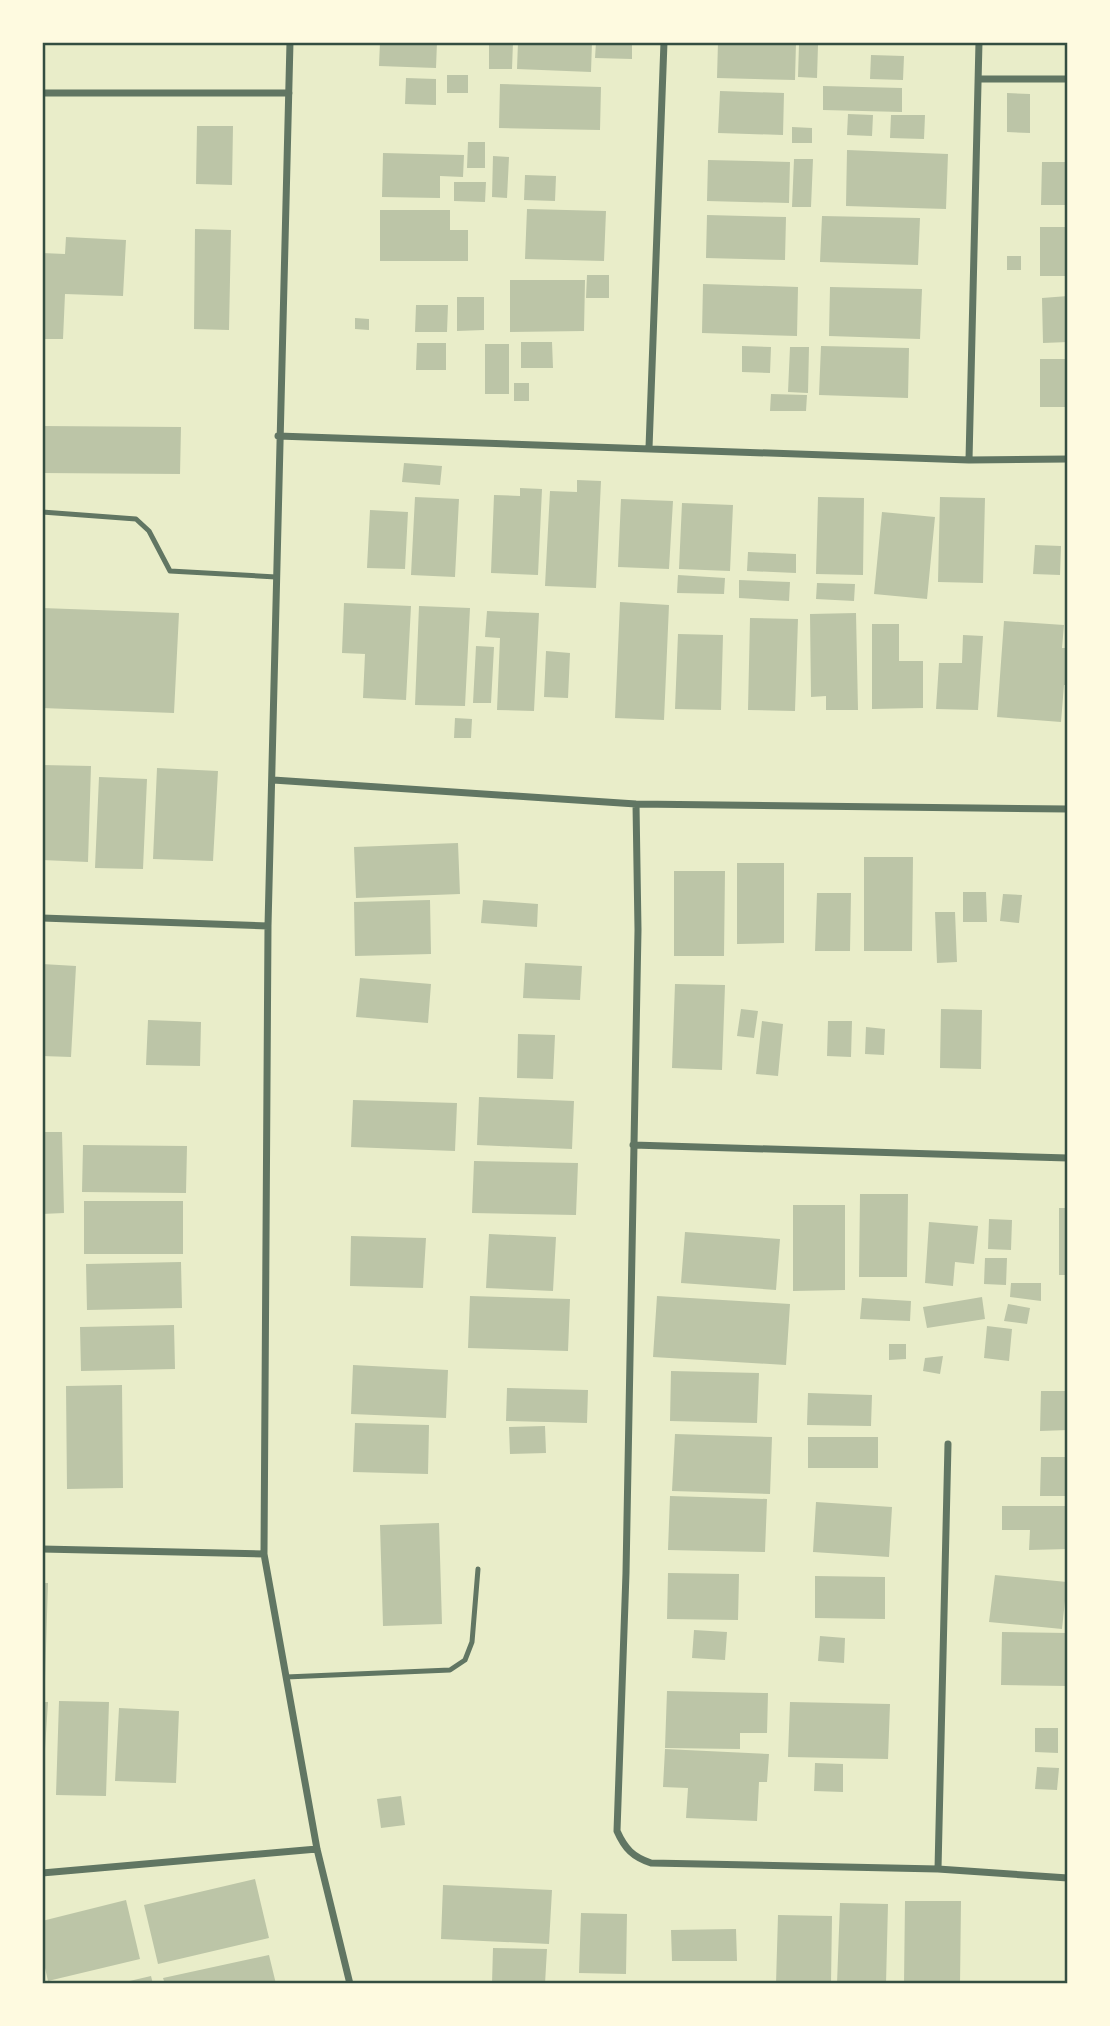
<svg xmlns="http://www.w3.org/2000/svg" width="1110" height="2026" font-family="'Roboto Condensed',sans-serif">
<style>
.building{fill:#bcc5a7}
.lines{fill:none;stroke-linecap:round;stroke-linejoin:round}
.service{stroke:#617663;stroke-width:5}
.minor{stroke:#617663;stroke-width:7}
.neatline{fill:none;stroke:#344e41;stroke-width:2.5}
</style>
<rect width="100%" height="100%" fill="#e9edc9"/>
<!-- building -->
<path class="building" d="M380,42H437L436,68L379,66Z
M489,42H513L512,69H489Z
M518,42H592L591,72L517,69Z
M596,42H632V59L595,58Z
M718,42H796L795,80L717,78Z
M799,44L818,45L817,78L798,77Z
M871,55L904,56L903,80L870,79Z
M447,75H468V93H447Z
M406,78L436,79V105L405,104Z
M500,84L601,87L600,130L499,128Z
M823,86L902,88V112L823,110Z
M720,91L784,93L783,135L718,133Z
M1007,93L1030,94V133L1007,132Z
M848,114L873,115L872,136L847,135Z
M891,115H925L924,139L890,138Z
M197,126H233L232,185L196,184Z
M792,127L812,128V143H792Z
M468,142H485V168H467Z
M847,150L948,154L946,209L846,206Z
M383,153L464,155L463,177L440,176V198L382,197Z
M493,156L509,157L507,198L492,197Z
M794,159H813L811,207H792Z
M708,160L790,162L789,203L707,201Z
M1042,162H1068V205H1041Z
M525,175L556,176L555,201L524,200Z
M454,182H486L485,202L454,201Z
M527,209L606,211L604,261L525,259Z
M380,210H450V230H468V261H380Z
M707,215L786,217L785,260L706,258Z
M822,216L920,218L918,265L820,262Z
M1040,227H1068V276H1040Z
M195,229L231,230L229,330L194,329Z
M66,237L126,240L123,296L65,294L63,339H42V253L65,254Z
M1007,256H1021V270H1007Z
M587,275H609V298H586Z
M510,280H585L584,331L510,332Z
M703,284L798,287L797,336L702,333Z
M830,287L922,289L920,339L829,336Z
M1068,296V342L1043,343L1042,298Z
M457,297H484V330L457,331Z
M416,305H448L447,332H415Z
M355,318L369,319V330L355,329Z
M521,342H552L553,368H521Z
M417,343H446V370H416Z
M485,344H509V394H485Z
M742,346L771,347L770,373L742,372Z
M821,346L909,348L908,398L819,395Z
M790,347H809L808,393L788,392Z
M1040,359H1068V407H1040Z
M514,383H529V401H514Z
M771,394L807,395L806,411H770Z
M42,426L181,427L180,474L42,473Z
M404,463L442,466L440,485L402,482Z
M577,480L601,481L596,588L545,586L550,491L577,492Z
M520,488L542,489L538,575L491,573L494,495L520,496Z
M415,497L459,499L455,577L411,575Z
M818,497L864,498L863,575L816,574Z
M940,497L985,498L983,583L938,582Z
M621,499L673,501L669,569L618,567Z
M682,503L733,505L730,571L679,569Z
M370,510L408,512L405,569L367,568Z
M882,512L935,517L927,599L874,594Z
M1035,545L1061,546L1060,575L1033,574Z
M748,552L796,554V573L747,571Z
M678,575L725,578L724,594L677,593Z
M739,580L790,582L789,601L739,598Z
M817,583L855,584L854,601L816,599Z
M620,602L669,605L664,720L615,718Z
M344,603L411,606L406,700L363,698L365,654L342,653Z
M419,606L470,608L465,706L415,705Z
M42,608L179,613L174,713L42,708Z
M487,611L539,613L534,711L497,710L500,638L485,637Z
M856,613L858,710H826V696L811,697L810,614Z
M750,618L798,619L795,711L748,710Z
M1004,621L1064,625L1062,648H1068V685H1064L1061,722L997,717Z
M872,624H899V661H923V708L872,709Z
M678,634L723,635L721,710L675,709Z
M963,635L983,636L978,710L936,709L939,663H962Z
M476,646L494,647L491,703H473Z
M546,651L570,653L568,698L544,697Z
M455,718L472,719L471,738H454Z
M42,765L91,766L88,862L42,860Z
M157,768L218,771L213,861L153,859Z
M99,777L147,779L143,869L95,868Z
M458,843L460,894L356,898L354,847Z
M864,857H913L912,951H864Z
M737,863H784V943L737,944Z
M674,871H725L724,956H674Z
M963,892H986L987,922H963Z
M817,893H851L850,951H815Z
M1003,894L1022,895L1019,923L1000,921Z
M430,900L431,954L355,956L354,902Z
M483,900L538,904L537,927L481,923Z
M935,912H955L957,962L937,963Z
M525,963L582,966L580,1000L523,998Z
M42,964L76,966L71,1057L42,1056Z
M360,978L431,984L428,1023L356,1017Z
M675,984L725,985L722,1070L672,1068Z
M741,1009L758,1011L754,1038L737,1036Z
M941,1009L982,1010L981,1069L940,1068Z
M148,1020L201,1022L200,1066L146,1065Z
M762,1021L783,1024L778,1076L756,1074Z
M828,1021H852L851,1057L827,1056Z
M866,1027L885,1029L884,1055L865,1054Z
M518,1034L555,1035L553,1079L517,1078Z
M479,1097L574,1101L572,1149L477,1145Z
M353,1100L457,1103L455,1151L351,1147Z
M42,1132H62L64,1213L42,1214Z
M83,1145L187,1146L186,1193L82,1192Z
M474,1161L578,1163L576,1215L472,1213Z
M860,1194H908L907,1277H859Z
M84,1201H183V1254H84Z
M793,1205H845V1290L793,1291Z
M1059,1208H1068V1275H1059Z
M989,1219L1012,1220L1011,1250L988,1249Z
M929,1222L978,1226L974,1264L955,1262L953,1286L925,1283Z
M685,1232L780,1239L776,1290L681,1283Z
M489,1234L556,1237L553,1291L486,1288Z
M351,1236L426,1238L423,1288L350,1286Z
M985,1258H1007L1006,1285L984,1284Z
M181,1262L182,1308L87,1310L86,1264Z
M1011,1283H1041V1301L1010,1297Z
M470,1296L570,1299L568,1351L468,1348Z
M657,1296L790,1304L786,1365L653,1357Z
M982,1297L985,1319L927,1328L923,1307Z
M862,1298L911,1301L910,1321L860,1319Z
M1008,1304L1030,1308L1027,1324L1004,1321Z
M174,1325L175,1369L81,1371L80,1327Z
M987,1326L1012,1329L1009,1361L984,1358Z
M889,1344H906V1359L889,1360Z
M943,1356L940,1374L923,1371L925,1358Z
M353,1365L448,1370L446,1418L351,1414Z
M671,1371L759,1373L757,1423L670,1421Z
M122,1385L123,1488L67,1489L66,1386Z
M507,1388L588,1390L587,1423L506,1421Z
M1041,1391H1068V1430L1040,1431Z
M808,1393L872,1395L871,1426L807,1425Z
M355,1423L429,1425L428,1474L353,1472Z
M545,1426L546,1453L510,1454L509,1427Z
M675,1434L772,1437L770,1494L672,1491Z
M808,1437H878V1468H808Z
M1041,1457H1068L1067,1496H1040Z
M670,1496L767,1499L765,1552L668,1550Z
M816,1502L892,1507L889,1557L813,1552Z
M1002,1506H1068V1549L1029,1550L1030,1530H1002Z
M439,1523L442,1624L383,1626L380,1525Z
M668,1573L739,1574L738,1620L667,1619Z
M995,1575L1067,1582L1062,1629L989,1622Z
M815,1576L885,1577V1619L815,1618Z
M42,1583H48L45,1680H42Z
M694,1630L727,1632L725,1660L692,1658Z
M1002,1632L1068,1633V1686L1001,1685Z
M820,1636L845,1638L844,1663L818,1661Z
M667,1691L768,1693L767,1733H740V1749L665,1748Z
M59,1701L109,1702L106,1796L56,1795Z
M42,1702H48L44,1765H42Z
M790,1702L890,1704L888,1759L788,1757Z
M119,1708L179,1711L176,1783L115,1781Z
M1035,1728H1058V1753L1035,1752Z
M665,1749L769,1754L767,1782H759L757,1821L686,1818L688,1788L663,1787Z
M815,1763L843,1764V1792L814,1791Z
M1037,1767L1059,1768L1057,1790L1035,1789Z
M401,1796L405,1825L381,1828L377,1799Z
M255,1879L269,1938L158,1964L144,1905Z
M443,1885L552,1890L549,1944L441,1939Z
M126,1900L140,1959L48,1981L42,1955V1921Z
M905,1901H961L960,1984H904Z
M840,1903L888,1904L886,1984H837Z
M581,1913L627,1914L626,1974L579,1973Z
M778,1915L832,1916L831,1984H776Z
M736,1929L737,1961H672L671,1930Z
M493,1948L547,1949L545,1984H492Z
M269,1955L276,1984H165L163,1978Z
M151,1976L153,1984H121V1983Z"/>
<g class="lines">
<!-- service -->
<path class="service" d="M42,512L136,519L149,531L170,571L276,577
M286,1677L450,1670L465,1660L472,1642L478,1569"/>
<!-- minor -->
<path class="minor" d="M290,42L268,926L264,1554L317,1849L350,1984
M979,79H1068
M42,93H289
M278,436L969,460L1068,459
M649,448L664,42
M969,460L979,42
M273,780L636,804L1068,809
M636,804L638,930L626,1573L617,1831C625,1849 633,1857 651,1863L938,1869L1068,1878
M42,918L268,926
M633,1145L1068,1158
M42,1549L264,1554
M938,1869L948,1444
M42,1873L317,1849"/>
</g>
<!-- border -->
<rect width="1110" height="2026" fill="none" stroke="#fefae0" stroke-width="88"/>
<rect x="44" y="44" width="1022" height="1938" class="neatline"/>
</svg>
